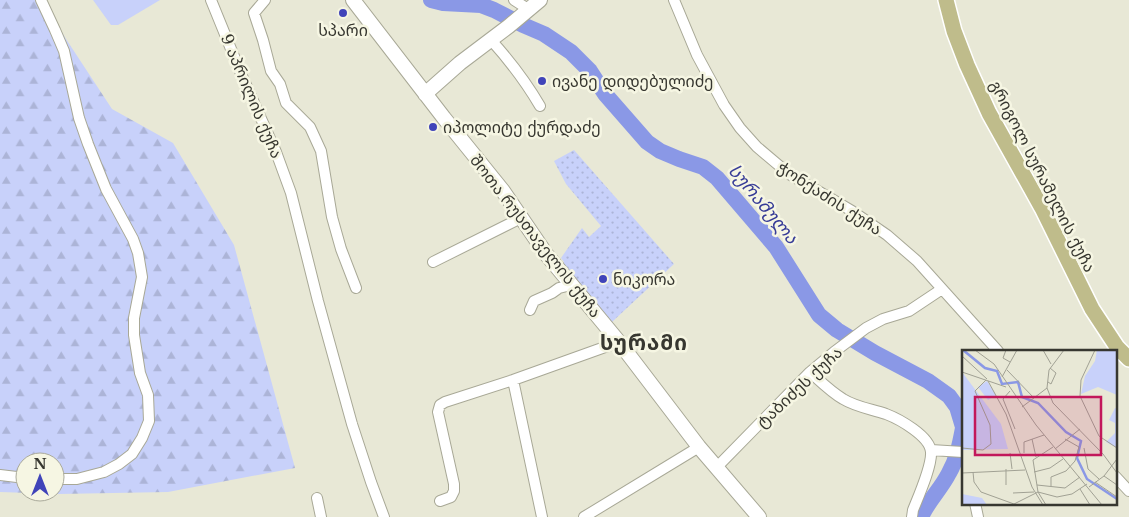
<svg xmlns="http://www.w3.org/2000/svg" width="1129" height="517" font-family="'Libre Baskerville','Noto Sans Georgian',serif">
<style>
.grass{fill:url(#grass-dots)}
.forest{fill:url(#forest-firs);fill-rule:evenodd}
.pitch{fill:#c8d1fa}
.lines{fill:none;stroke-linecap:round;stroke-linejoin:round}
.river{stroke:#8a98e6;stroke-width:16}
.street-casing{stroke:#a8a896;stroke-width:12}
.secondary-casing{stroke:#a8a896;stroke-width:16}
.primary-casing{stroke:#fff;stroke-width:18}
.street{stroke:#fff;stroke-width:10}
.secondary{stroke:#fff;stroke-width:14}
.primary{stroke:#bfbc8b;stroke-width:15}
.poi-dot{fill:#4044b9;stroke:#f6f6e3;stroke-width:2}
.labels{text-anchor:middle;stroke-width:5;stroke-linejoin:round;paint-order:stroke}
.poi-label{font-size:16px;fill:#373730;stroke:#f6f6e3;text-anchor:start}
.street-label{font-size:16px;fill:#373730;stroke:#f6f6e3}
.water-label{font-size:18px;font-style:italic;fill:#373c97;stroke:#f6f6e3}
.district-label{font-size:21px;font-weight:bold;letter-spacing:1px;fill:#373730;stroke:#f6f6e3}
.inset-river{fill:none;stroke:#8a98e6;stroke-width:2.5}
.inset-road{fill:none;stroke:#a1a194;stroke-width:1}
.view{fill:#c2185b;fill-opacity:0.15;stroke:#c2185b;stroke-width:2.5}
.inset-edge{fill:none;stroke:#373730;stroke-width:2.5}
</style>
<defs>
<pattern id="grass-dots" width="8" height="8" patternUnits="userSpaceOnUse" patternTransform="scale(1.25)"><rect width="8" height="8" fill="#c8d1fa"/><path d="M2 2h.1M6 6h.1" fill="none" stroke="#acb4d7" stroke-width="1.8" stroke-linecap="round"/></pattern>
<pattern id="forest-firs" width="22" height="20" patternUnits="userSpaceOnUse" patternTransform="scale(1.25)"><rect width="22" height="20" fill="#c8d1fa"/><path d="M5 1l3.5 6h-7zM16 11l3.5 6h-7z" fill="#acb4d7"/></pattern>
</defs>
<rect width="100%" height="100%" fill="#e8e8d6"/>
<!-- grass -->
<path class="grass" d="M574,150L674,264L612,322L603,319L558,268L564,262L561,258L582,228L589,237L601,226L566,184L554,161Z"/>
<!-- forest -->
<path class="forest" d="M0,0H43L66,39L112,109L173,143L234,245L295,468L168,492L59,494L0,492ZM25,462H55V492H25Z"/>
<!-- pitch -->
<path class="pitch" d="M93,0H160L118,25H111Z"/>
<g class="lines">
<!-- river -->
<path class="river" d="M431,0L443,3L481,5L494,10L523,25L544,34L571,52L590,71L605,94L647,142L660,151L679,159L703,167L717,178L776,247L819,315L837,330L875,353L928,381L949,396L957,407L963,427
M921,517C928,501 941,489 949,473C957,459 960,444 963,428"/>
<defs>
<path id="street" d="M41,0L55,30L64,51L79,118L88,144L106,189L133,239L138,253L142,277L134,318V335L140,373L148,395L149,421L142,438L132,454L119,464L104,472L77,479H55
M211,0L242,76L276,152L291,193L318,301L352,424L371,482L384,517
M265,0L254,13L263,40L271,71L280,84L286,103L310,127L321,151L332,217L341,249L356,288
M514,0L528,9
M674,0L697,55L724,105L740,128L757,147L789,174L852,211L887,235L917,261L998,351
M491,40C510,61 526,82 540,106
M433,262L521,218
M530,310L534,301L552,293L559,288L571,285
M810,372C820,381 831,392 843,399C856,407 871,409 886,414C899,419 930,436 931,452C932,466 919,495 913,510L912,517
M513,380L542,517
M931,450L963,452
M716,468L810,372L834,352L866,328L883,319L909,311L942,289
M0,475L25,478
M1115,476L1129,491
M317,498L321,517
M440,501L451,497L454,491V484L438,412L440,405L445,402L513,380L619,342
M975,503L978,517
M584,517L699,447"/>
<path id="secondary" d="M353,0L444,118L503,191L546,254L619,342L699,447L759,517
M425,94L460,63L509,26L540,0"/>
<path id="primary" d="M946,0L954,31L967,65L989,113L1042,208L1092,309L1117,347L1129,359"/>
</defs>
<!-- street casing -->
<use href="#street" class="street-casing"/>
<!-- secondary casing -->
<use href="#secondary" class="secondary-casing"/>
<!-- primary casing -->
<use href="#primary" class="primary-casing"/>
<!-- street -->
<use href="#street" class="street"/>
<!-- secondary -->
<use href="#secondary" class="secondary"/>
<!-- primary -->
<use href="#primary" class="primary"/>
</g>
<!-- markers -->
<g class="poi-dot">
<circle cx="343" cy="13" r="5"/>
<circle cx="542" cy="81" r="5"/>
<circle cx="433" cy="127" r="5"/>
<circle cx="603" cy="279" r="5"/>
</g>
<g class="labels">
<!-- poi labels -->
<g class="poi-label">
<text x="343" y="36" text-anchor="middle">სპარი</text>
<text x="552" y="87">ივანე დიდებულიძე</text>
<text x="443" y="133">იპოლიტე ქურდაძე</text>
<text x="613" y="285">ნიკორა</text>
</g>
<!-- street labels -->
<g class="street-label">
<text transform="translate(252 96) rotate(67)" y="6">9 აპრილის ქუჩა</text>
<text transform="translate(1043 176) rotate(63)" y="6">გრიგოლ სურამელის ქუჩა</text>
<text transform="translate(830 198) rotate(33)" y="6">ჭონქაძის ქუჩა</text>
<text transform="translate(536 236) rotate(52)" y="6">შოთა რუსთაველის ქუჩა</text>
<text transform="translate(799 387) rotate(-43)" y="6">ტაბიძეს ქუჩა</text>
</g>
<!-- water labels -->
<g class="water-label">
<text transform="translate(763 204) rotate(50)" y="6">სურამულა</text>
</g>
<!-- district labels -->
<g class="district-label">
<text x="644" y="350">სურამი</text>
</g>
</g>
<!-- overview -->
<g transform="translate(962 350)">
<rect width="155" height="155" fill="#e8e8d6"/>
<path d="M153,58L155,59V98L144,92L153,83V73L147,70Z" fill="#c8d1fa"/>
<path d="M135,0H155V45L136,37L119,44L123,26L133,11ZM0,22L39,74L46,99L0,100ZM0,144L20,148L25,155H0Z" fill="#c8d1fa"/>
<path d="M25,31L34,45L26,50L16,37Z" fill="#c8d1fa"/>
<path class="inset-river" d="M1,0L23,18L35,21L40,34L56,32L60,47L76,53L104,82L119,91L115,108L125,129L155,149"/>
<path class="inset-road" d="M13,0L32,14L74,75L140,155M44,0L41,8L48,12M81,0L89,14M102,0L87,20L85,38L91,53L141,104L155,123M133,0L119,30L118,46L137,86L155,98M0,6L25,29M45,20L72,48M0,22L44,37M40,27L55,0M26,31L44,64L70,137L81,155M86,32L89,34L94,23L88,18M48,41L41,49L53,79M60,57L85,38M70,89L74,107M0,98L21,100L29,94L28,75L13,41L24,30M122,98L126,119L137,129M93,99L118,79M48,103L50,119M62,103V92L82,85M44,119V135M11,122L12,132L19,142L52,154L76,142L95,147L110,144L125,134M72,122L88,118L101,109M0,123L63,120M142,126L155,135M133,132L155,147M75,135L103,138L118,127M89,136V127L104,121L113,111L117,97L103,89M127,137L142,126L155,109M118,139L128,155M51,143L72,142M84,155L76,142L71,110L91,97"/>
<path class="view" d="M13,47H139V105H13Z"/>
<rect width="155" height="155" class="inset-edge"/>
</g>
<!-- north arrow -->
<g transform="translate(40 477)"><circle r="24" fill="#f6f6e3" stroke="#aaaa9b"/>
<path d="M0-4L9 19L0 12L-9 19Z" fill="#4044b9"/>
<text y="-8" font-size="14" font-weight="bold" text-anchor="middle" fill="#373730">N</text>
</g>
</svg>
